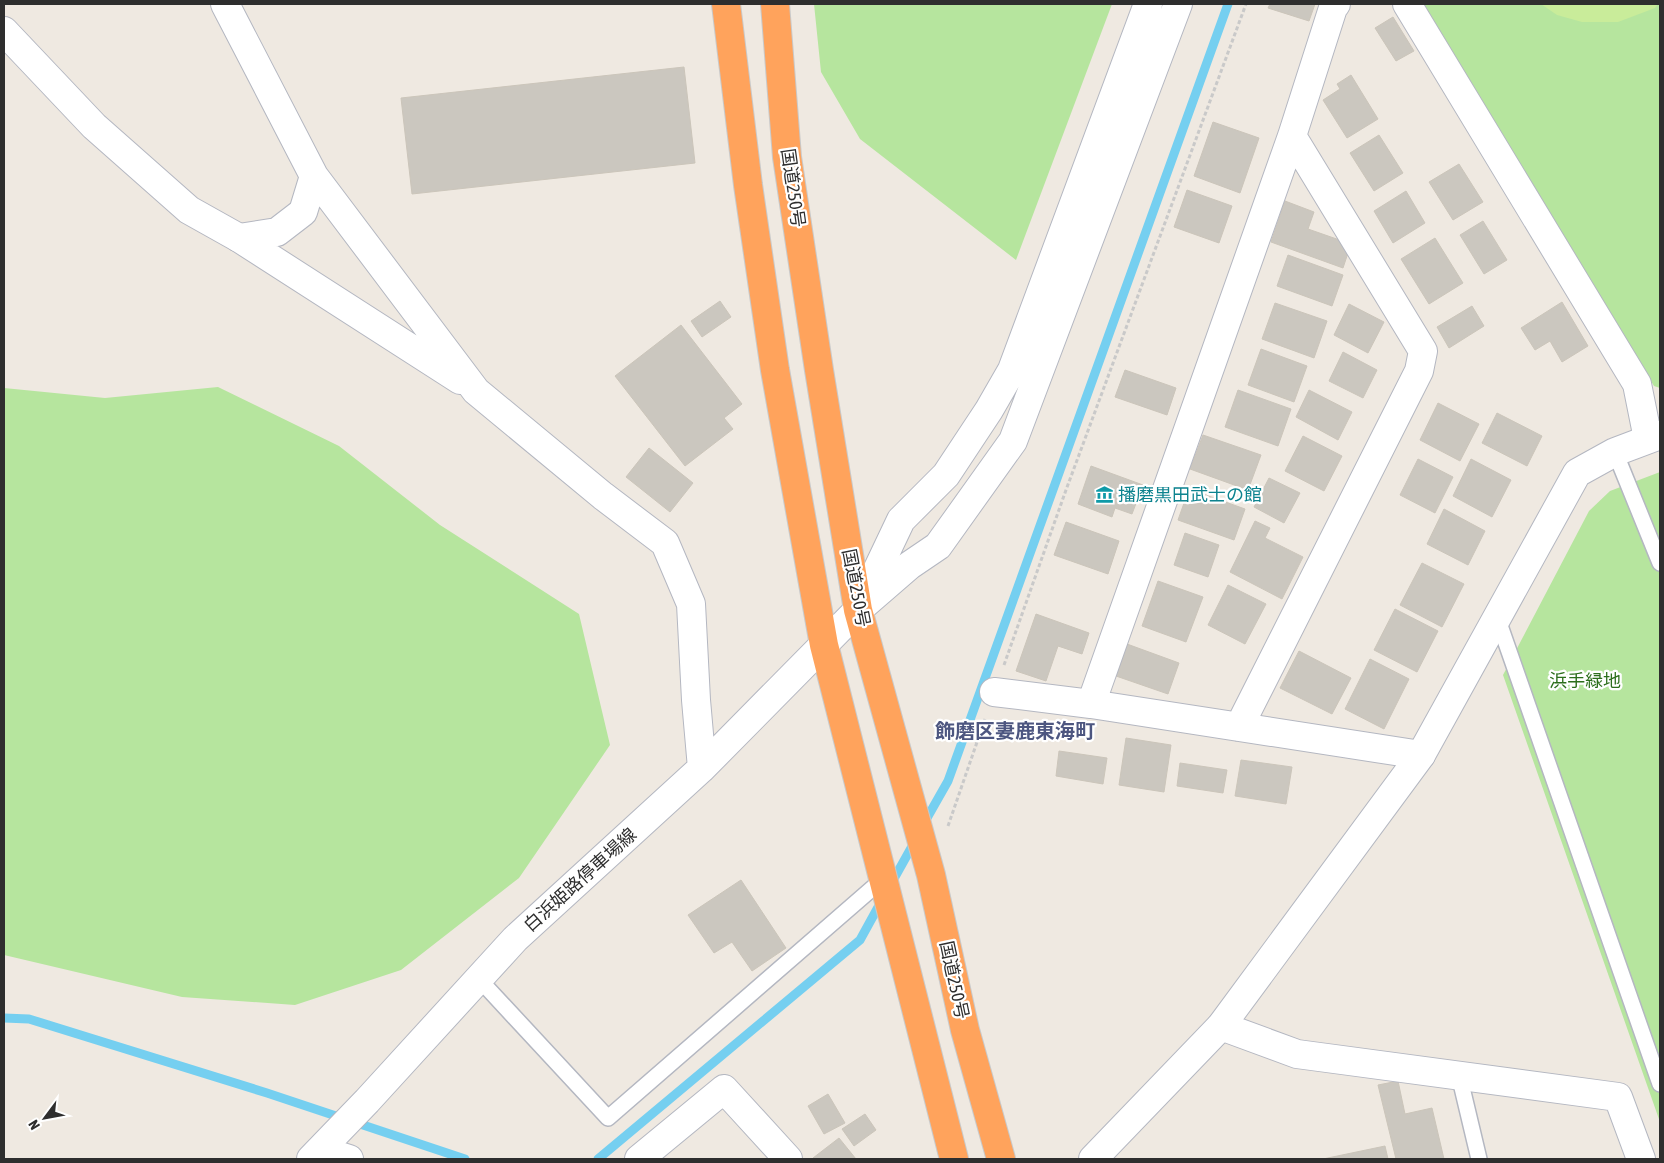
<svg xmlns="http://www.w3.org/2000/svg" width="1664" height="1163" font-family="'Asap Condensed','Noto Sans JP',sans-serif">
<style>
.green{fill:#b6e59e}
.pitch{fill:#c9ec9a}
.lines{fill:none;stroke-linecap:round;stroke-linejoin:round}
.stream{stroke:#75cff0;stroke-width:9}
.building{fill:#cbc7bf;stroke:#cbc5ba}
.lane-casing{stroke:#b4b7c1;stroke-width:18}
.street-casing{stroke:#b4b7c1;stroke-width:30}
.secondary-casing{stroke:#b4b7c1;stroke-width:30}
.highway-casing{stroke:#c9c9c9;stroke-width:30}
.path{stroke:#c9c9c9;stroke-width:3;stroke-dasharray:4 2.5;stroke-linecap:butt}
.lane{stroke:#fff;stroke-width:15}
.street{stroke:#fff;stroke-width:28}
.secondary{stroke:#fff;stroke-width:28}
.highway{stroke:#ffa35c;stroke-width:28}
.labels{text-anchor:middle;stroke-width:4.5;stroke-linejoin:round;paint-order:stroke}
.street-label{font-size:18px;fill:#2e2e2e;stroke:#fff}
.culture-label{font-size:18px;fill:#0d838f;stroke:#fff;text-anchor:start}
.park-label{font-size:18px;fill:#2c6e1b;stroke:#fff}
.quarter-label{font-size:20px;font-weight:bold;fill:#4d5680;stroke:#fff}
</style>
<rect width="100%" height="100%" fill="#efe9e1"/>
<!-- green -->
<path class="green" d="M814,4H1112L1016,260L860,139L821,72Z
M1421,4H1660V388L1654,386Z
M218,387L339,446L440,525L579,614L610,745L519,878L401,970L295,1005L182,997L4,955V388L105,398Z
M1660,472V1122L1503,675L1589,511L1610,491Z"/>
<!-- pitch -->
<path class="pitch" d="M1541,4H1658L1655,8L1618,22H1582L1557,15Z"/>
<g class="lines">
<!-- stream -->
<path class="stream" d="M923,825L948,781L1228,4
M891,884L915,841
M4,1018L29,1019L267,1093L465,1159
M598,1159L860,940L882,900"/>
</g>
<!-- building -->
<path class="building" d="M1270,4H1315L1309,21L1268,8Z
M1393,17L1414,51L1396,61L1375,28Z
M684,67L695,163L412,194L401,98Z
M1351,75L1378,119L1347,138L1323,100L1340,89L1337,84Z
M1213,122L1259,138L1240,193L1194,176Z
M1379,135L1403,173L1374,191L1350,153Z
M1459,164L1483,202L1453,220L1429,182Z
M1187,190L1232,206L1219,243L1174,227Z
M1406,191L1425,223L1393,243L1374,211Z
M1285,201L1314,212L1308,229L1351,244L1343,268L1271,242Z
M1483,221L1507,260L1484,274L1460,235Z
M1435,238L1463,283L1429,304L1401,259Z
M1288,255L1343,275L1332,306L1277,286Z
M720,301L731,317L702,337L691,321Z
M1562,302L1588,346L1562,362L1550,341L1535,350L1521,328Z
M1275,303L1327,321L1314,358L1262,339Z
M1349,304L1384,322L1368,353L1334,335Z
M1472,306L1484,326L1449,348L1437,327Z
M681,325L742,404L724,418L733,429L685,466L615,376Z
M1261,349L1307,366L1294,402L1248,385Z
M1343,352L1377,370L1363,398L1329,381Z
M1125,370L1176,388L1167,415L1115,397Z
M1238,390L1291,409L1278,446L1225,427Z
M1309,390L1352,412L1338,440L1296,417Z
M1438,403L1479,424L1460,461L1420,440Z
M1497,413L1542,436L1527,466L1482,443Z
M1203,435L1261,455L1248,490L1190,469Z
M1303,436L1342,456L1324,491L1285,471Z
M649,448L693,483L670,512L626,477Z
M1418,459L1453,477L1435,513L1400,495Z
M1471,459L1511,480L1492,517L1453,496Z
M1091,466L1143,485L1132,514L1115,508L1112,517L1078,504Z
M1269,478L1300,493L1284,523L1254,507Z
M1189,489L1245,509L1234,540L1178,520Z
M1444,509L1485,531L1468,565L1427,544Z
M1255,521L1270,528L1265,538L1303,557L1282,599L1230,572Z
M1066,522L1119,541L1108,574L1054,555Z
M1185,533L1219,545L1208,577L1174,565Z
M1422,563L1464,584L1442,627L1400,605Z
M1158,581L1203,597L1186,642L1142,626Z
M1228,585L1266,604L1245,644L1208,625Z
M1395,609L1438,631L1417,672L1374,650Z
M1036,614L1089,633L1082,654L1058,646L1046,681L1016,671Z
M1127,644L1179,663L1168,694L1116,676Z
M1299,651L1351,678L1332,714L1280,688Z
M1370,659L1409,679L1384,729L1345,709Z
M1126,738L1171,745L1164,792L1119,785Z
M1059,751L1107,758L1103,784L1056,776Z
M1241,760L1292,767L1286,804L1235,796Z
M1180,763L1227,770L1223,793L1177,786Z
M741,880L786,948L752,971L732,942L714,953L688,915Z
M1398,1081L1405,1114L1432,1108L1444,1159H1396L1378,1085Z
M828,1094L845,1123L824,1134L808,1106Z
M865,1114L876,1130L854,1146L842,1129Z
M839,1138L856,1159H814L813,1158Z
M1385,1146L1388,1159H1323Z"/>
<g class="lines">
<defs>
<path id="lane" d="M1615,452L1660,563
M1497,617L1660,1084
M479,979L608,1118L883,879
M1459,1075L1479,1159"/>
<path id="street" d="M4,31L94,126L189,210L239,238
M994,692L1091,704L1421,755
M1091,704L1292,136L1333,8L1336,4
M1239,727L1419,371L1423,351L1292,136
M1221,1026L1297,1054L1618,1097L1641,1159
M321,1150L349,1159
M639,1159L724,1089L788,1159"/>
<path id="secondary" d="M225,4L314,176L476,391L603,496L665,543L691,604L696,700L702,768
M1407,4L1637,384L1648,439
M239,238L460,380
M239,238L277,232L303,212L314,176
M862,602L901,520L946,475L989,410L1012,370L1148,4
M311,1159L367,1101L515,939L702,768L858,610L910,565L938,546L1013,441L1178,4
M1093,1159L1221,1026L1421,755L1577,473L1615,452L1660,435"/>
<path id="highway" d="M726,4L748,185L775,370L824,645L954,1159
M775,4L787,157L819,370L858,610L931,875L965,1030L1001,1159"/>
</defs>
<!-- lane casing -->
<use href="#lane" class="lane-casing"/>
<!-- street casing -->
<use href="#street" class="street-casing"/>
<!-- secondary casing -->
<use href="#secondary" class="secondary-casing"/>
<!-- highway casing -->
<use href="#highway" class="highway-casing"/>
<!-- path -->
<path class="path" d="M1004,665L1066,490L1246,4
M948,826L985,719"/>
<!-- lane -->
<use href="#lane" class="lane"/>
<!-- street -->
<use href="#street" class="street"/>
<!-- secondary -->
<use href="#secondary" class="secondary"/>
<!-- highway -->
<use href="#highway" class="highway"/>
</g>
<!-- icons -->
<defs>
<symbol id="museum-bare" viewBox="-9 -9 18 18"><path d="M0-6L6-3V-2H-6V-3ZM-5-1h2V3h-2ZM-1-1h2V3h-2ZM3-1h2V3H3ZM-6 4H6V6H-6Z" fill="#0f9aa8" stroke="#fff" stroke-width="2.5" paint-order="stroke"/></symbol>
</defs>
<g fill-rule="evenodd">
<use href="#museum-bare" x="1092" y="482" width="25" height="25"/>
</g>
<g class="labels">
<!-- street labels -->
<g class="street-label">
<text transform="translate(793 188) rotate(82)" y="6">国道250号</text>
<text transform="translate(856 588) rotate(79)" y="6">国道250号</text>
<text transform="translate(580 880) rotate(-42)" y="6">白浜姫路停車場線</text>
<text transform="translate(954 980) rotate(78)" y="6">国道250号</text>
</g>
<!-- culture labels -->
<g class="culture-label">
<text x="1118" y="501">播磨黒田武士の館</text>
</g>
<!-- park labels -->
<g class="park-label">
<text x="1585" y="687">浜手緑地</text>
</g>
<!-- quarter labels -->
<g class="quarter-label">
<text x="1015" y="738">飾磨区妻鹿東海町</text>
</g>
</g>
<!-- border -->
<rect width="1664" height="1163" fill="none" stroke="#2e2e2e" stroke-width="10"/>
<!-- north arrow -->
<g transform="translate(45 1118) rotate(238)" stroke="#ffffff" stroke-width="4" paint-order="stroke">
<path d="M0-4L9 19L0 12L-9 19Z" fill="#2e2e2e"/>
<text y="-8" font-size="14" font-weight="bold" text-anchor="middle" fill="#2e2e2e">N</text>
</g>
</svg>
